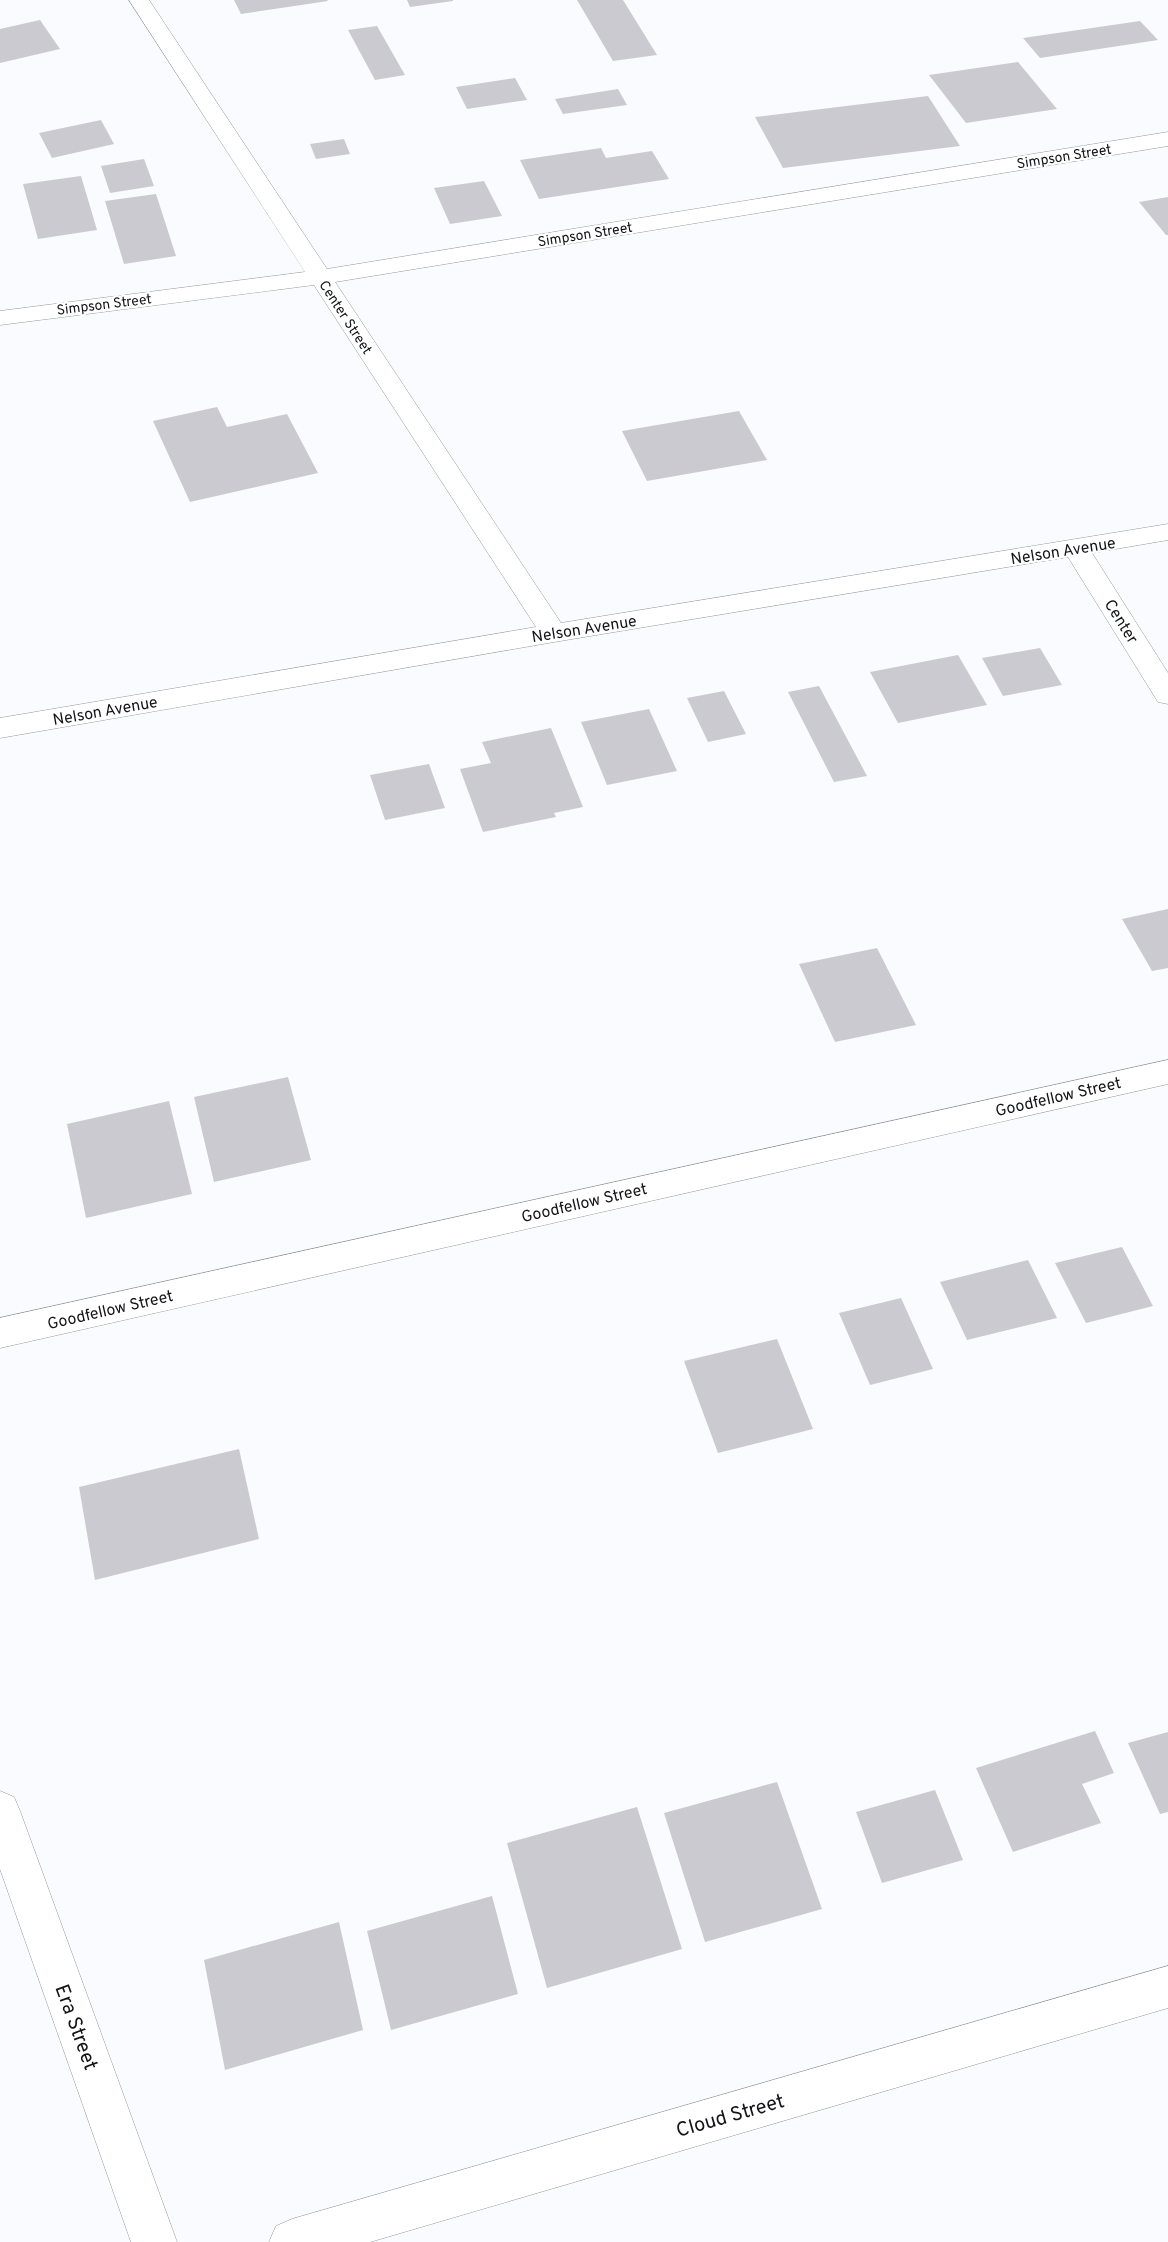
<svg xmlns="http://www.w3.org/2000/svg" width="1168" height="2242" font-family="Overpass,sans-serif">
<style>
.building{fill:#cbcad1}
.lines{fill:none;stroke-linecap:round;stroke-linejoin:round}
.minor-casing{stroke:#93979d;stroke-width:1}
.minor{fill:#fff;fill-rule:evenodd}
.labels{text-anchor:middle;stroke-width:4.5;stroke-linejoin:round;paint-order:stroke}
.far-street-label{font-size:14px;fill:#131417;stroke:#fff}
.street-label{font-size:16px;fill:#131417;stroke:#fff}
.near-street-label{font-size:20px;fill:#131417;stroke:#fff}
</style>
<rect width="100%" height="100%" fill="#fafbfe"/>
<!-- building -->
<path class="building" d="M234,0H327L328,1L241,14Z
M407,0H453V1L410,7Z
M577,0H623L657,55L613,61Z
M40,20L60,49L0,63V29Z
M1140,21L1158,40L1040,58L1023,38Z
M377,26L405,75L375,80L348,30Z
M1018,62L1057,109L966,123L929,75Z
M515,78L527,100L467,109L456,87Z
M618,89L627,105L563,114L555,99Z
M928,96L960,146L783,168L755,117Z
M101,120L114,144L52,158L39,133Z
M344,139L350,154L316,159L310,144Z
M601,148L606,158L652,151L669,179L539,199L520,160Z
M144,159L154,186L110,193L101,166Z
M81,176L97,230L38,239L23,184Z
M484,181L502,216L450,224L434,188Z
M156,194L176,256L124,264L105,201Z
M1168,197V235H1166L1139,202Z
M217,407L227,427L287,414L318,473L190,502L153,421Z
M739,411L767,460L647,481L622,431Z
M1040,648L1062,685L1003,696L982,658Z
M958,655L987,705L898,723L870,672Z
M819,686L867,776L834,782L788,692Z
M724,691L746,734L708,742L687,698Z
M649,709L677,771L607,785L581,722Z
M551,728L583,807L554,813L556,817L483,832L460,769L491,763L482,742Z
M429,764L445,808L385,820L370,775Z
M1168,909V968L1152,971L1122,919Z
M877,948L916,1025L835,1042L799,964Z
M288,1077L311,1160L214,1182L194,1097Z
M169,1101L192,1194L86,1218L67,1124Z
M1122,1247L1153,1306L1086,1323L1055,1263Z
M1028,1260L1057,1318L967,1340L940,1282Z
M901,1298L933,1369L870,1385L839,1313Z
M777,1339L813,1429L718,1453L684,1361Z
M239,1449L259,1539L95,1580L79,1487Z
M1095,1731L1114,1773L1082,1784L1101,1823L1013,1852L976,1768Z
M1168,1732V1812L1160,1814L1128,1743Z
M777,1782L822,1909L705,1942L664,1813Z
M935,1790L963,1860L882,1883L856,1812Z
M637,1807L682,1949L547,1988L507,1843Z
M492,1896L518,1994L391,2030L367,1931Z
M339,1922L363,2030L225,2070L204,1960Z"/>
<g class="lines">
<defs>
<path id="minor" d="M129,0H149L327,269L1168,132V146L335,282L561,623L1168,524V540L1092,553L1168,673V704L1158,702L1068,557L554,642L0,738V718L536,627L314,285L0,325V311L305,272Z
M1168,1060V1084L0,1348V1318Z
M0,1791L14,1797L20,1811L177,2242H131L0,1869Z
M1168,1966V2008L370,2242H269L276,2226L292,2219Z"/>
</defs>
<!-- minor casing -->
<use href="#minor" class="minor-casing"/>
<!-- minor -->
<use href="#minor" class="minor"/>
</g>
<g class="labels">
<!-- far-street labels -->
<g class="far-street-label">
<text transform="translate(1064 156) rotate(-9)" y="5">Simpson Street</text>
<text transform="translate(585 234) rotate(-9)" y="5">Simpson Street</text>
<text transform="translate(104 304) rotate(-7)" y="5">Simpson Street</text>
<text transform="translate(346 317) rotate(57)" y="5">Center Street</text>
</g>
<!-- street labels -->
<g class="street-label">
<text transform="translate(1063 550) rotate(-9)" y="6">Nelson Avenue</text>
<text transform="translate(1122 621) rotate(58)" y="6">Center</text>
<text transform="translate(584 628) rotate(-9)" y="6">Nelson Avenue</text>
<text transform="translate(105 710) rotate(-10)" y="6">Nelson Avenue</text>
<text transform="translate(1058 1096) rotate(-13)" y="6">Goodfellow Street</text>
<text transform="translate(584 1202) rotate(-13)" y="6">Goodfellow Street</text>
<text transform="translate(110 1309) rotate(-13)" y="6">Goodfellow Street</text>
</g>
<!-- near-street labels -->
<g class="near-street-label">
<text transform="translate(77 2027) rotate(70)" y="7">Era Street</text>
<text transform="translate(730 2115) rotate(-16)" y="7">Cloud Street</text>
</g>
</g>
</svg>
